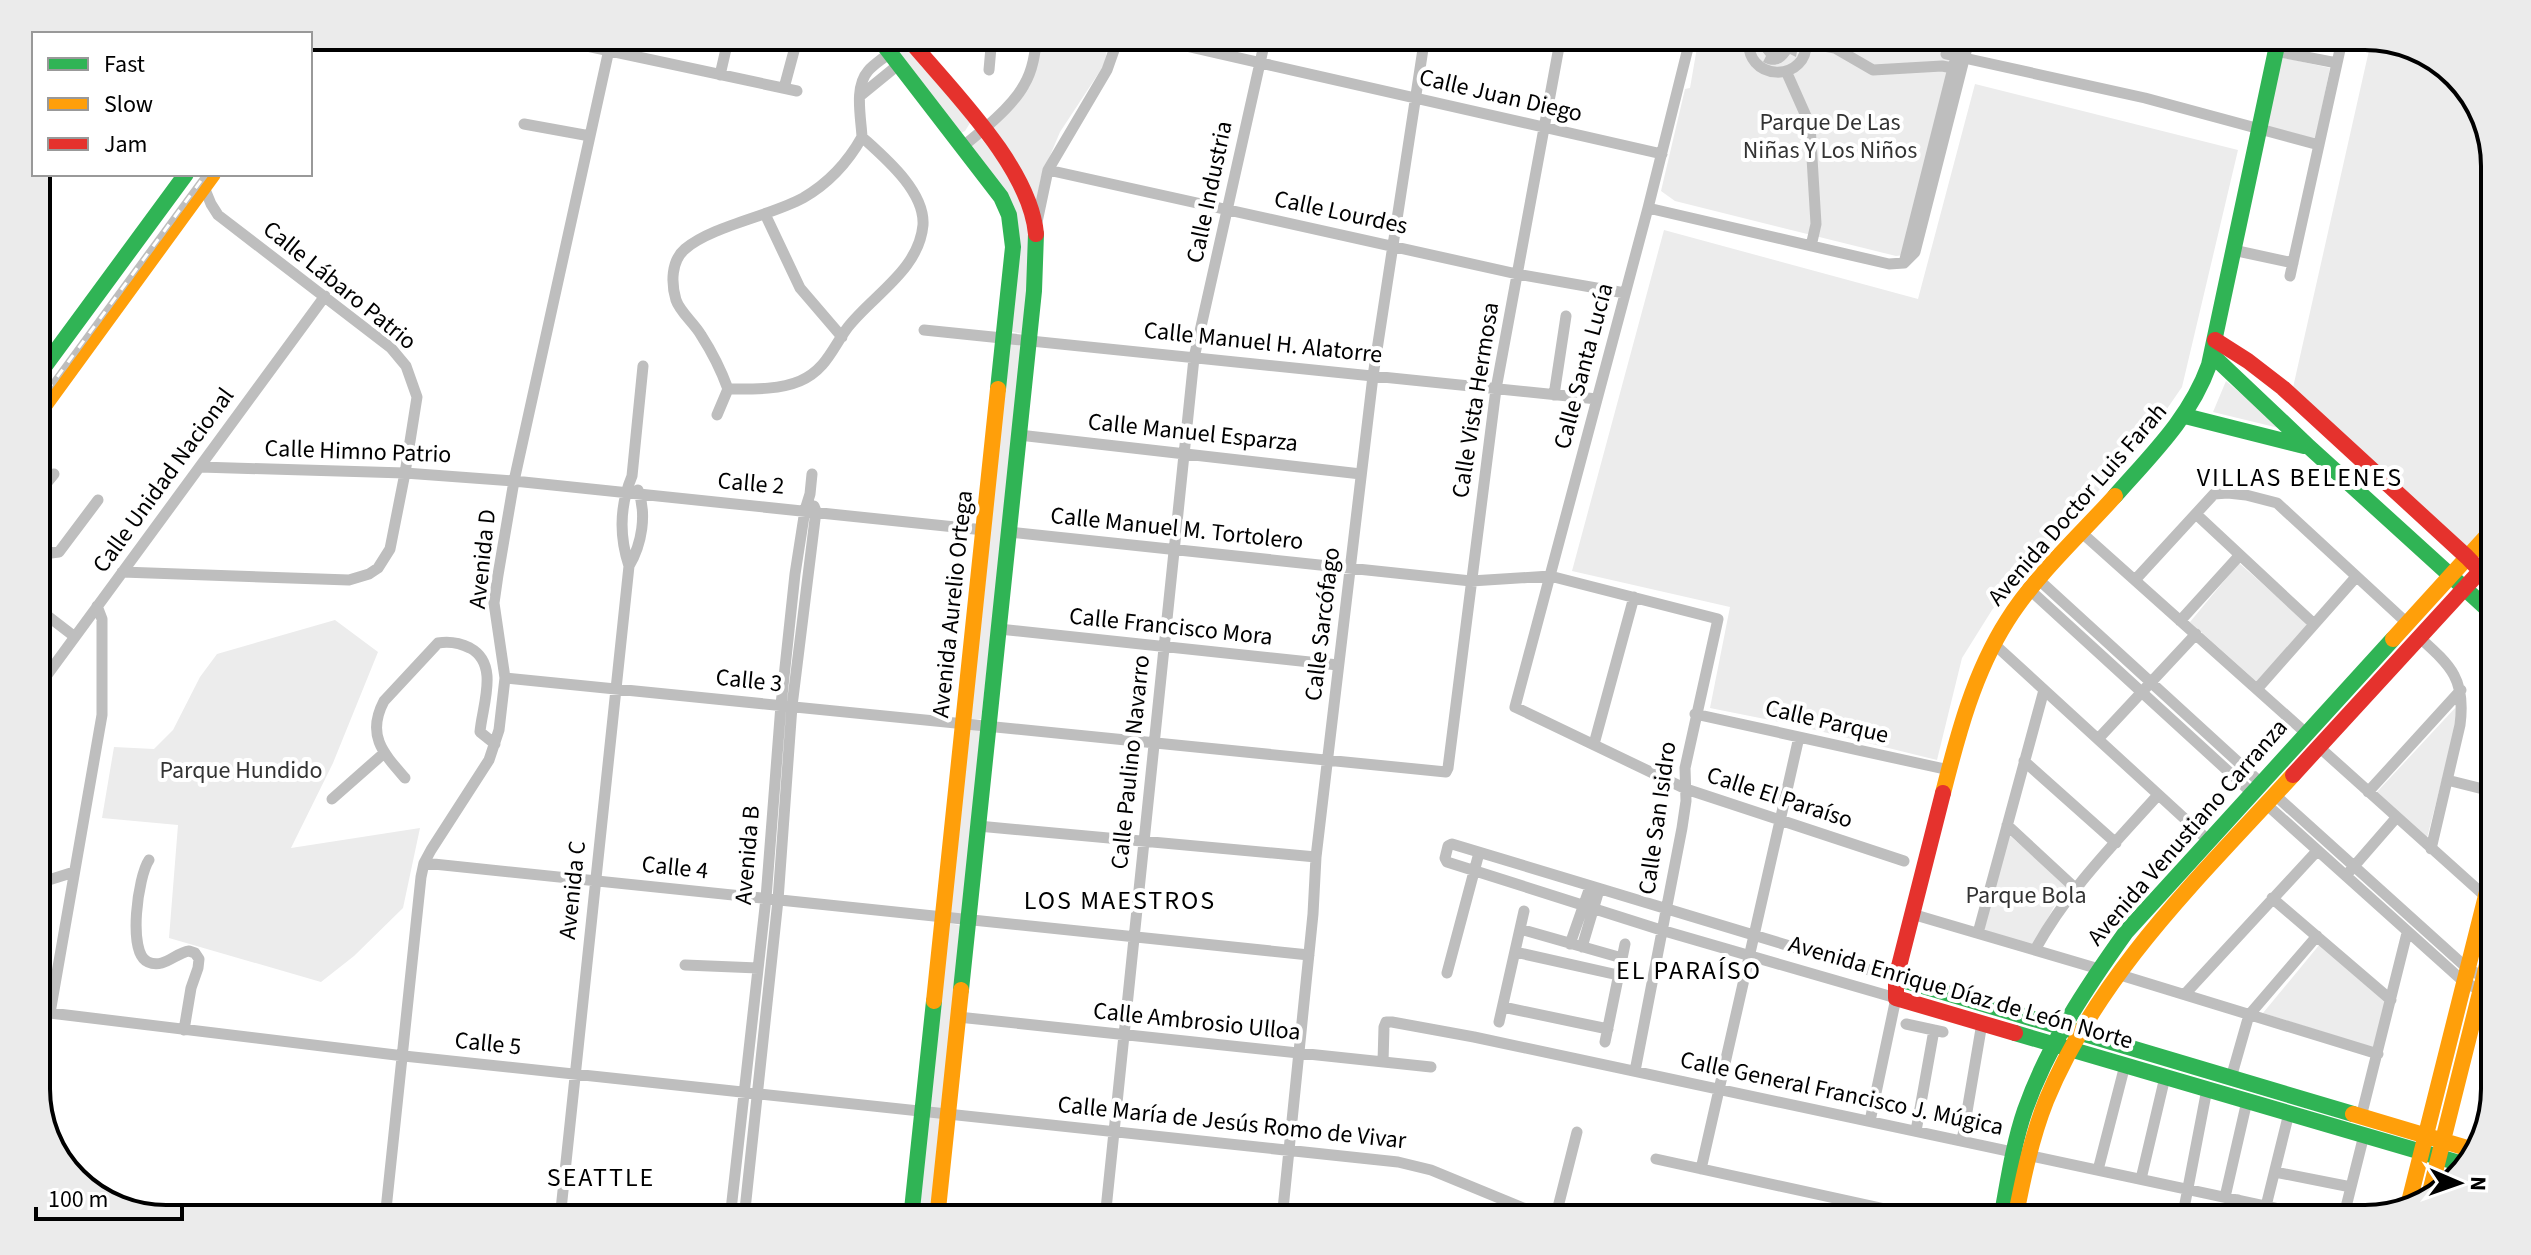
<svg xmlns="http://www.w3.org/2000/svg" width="2531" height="1255" font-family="'Source Sans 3',sans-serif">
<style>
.green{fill:#ececec}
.water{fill:#bfbfbf}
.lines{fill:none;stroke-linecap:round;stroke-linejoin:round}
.street{stroke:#bebebe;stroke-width:11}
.fast{stroke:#30b455;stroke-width:16}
.slow{stroke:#ff9f0a;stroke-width:16}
.jam{stroke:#e5322d;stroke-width:16}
.rail-casing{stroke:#bebebe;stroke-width:6}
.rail{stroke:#fff;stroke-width:3;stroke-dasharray:9;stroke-linecap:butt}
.labels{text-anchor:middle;stroke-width:8;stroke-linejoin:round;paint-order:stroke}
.street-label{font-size:24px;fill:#000;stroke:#fff}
.park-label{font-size:24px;fill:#333;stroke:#fff}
.neighbourhood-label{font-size:26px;letter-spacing:2px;fill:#000;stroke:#fff}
.rim{fill:none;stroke:#000;stroke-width:4}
</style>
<rect width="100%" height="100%" fill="#fff"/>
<!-- green -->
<path class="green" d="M881,36H901L970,123L965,131L957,135Z
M1041,36H1110L1104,65L1060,132L1041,177L1035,208L988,131L1022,94Z
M1699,36H1959L1904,255L1896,256L1675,201L1661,191L1685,89L1690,88Z
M2372,37L2422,49L2473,94L2495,157V519L2468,552L2292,392Z
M2280,57L2330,68L2315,141L2264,130Z
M1975,84L2238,150L2182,387L2151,432L1992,610L1962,658L1937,760L1795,725L1710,708L1730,607L1572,571L1664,230L1918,299Z
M979,136L1007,169L1033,234L1023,334L1005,330L1010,214L964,148Z
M1004,343L1018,344L1024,350L981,719L972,720L965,717Z
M2226,381L2283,429L2213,412Z
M2239,563L2308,624L2257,682L2190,622Z
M335,620L378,652L333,763L291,848L420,828L403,908L354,956L321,982L169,938L178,825L102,818L114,747L154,749L173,730L200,677L217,654Z
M2456,707V725L2427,838L2376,793Z
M964,727L981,731L964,913L950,915Z
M2009,835L2069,887L2056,903L2033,946L1984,930Z
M947,923L959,925L962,930L931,1219H912Z
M2320,944L2388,1002L2377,1049L2263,1013Z"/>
<!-- water -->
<path class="water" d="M1756,36H1794L1798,46L1796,57L1790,54C1783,64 1775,68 1763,62L1766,56L1757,45Z"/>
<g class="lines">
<!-- street -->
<path class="street" d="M540,36L797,91
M1142,36L1662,154
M1691,36L1648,208L1515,707L1686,789L1904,861
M1750,36C1740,82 1812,86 1806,37
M1807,43L1835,48L1873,70L1942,66L1953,68
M2275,51L2337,63
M1946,54L2145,98L2319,145
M989,70L992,36
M1786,71L1810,125L1816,224L1811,246
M720,75L729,36
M784,88L798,36
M860,96L898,65
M524,124L590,136
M962,147C982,131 1012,107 1024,85C1033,70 1035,53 1037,36
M1048,170L1517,274L1625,293
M1648,208L1889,264L1904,263L1915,252L1970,36
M765,214L800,288L842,337
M1037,222L1048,170L1107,70L1119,36
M2233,250L2293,263
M1904,263L1961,36
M2290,276L2343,36
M924,330L1597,399
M728,389C751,389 779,390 800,381C826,370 833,347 848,327C873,295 919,270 923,225C925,191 884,157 862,137C861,117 854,87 868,71C874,64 883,59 889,53
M1554,395L1566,316
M717,415L728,389C721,370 712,352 701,335C694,323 680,312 676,300C671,283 671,261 685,249C712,226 770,216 803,198C829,183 848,162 862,137
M1019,435L1361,474
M200,467L405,473L514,481L984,530
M36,496L54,474
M2196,514L2314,624
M1009,532L1471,581L1550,576L1718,619L1685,768L1686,801L1682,828L1635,1071
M2082,533L2307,734
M36,542L51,553L59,552L98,500
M629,566C642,544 647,514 638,490
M122,572L349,580L369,574L378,568L390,549L405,473L417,397L406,366L391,348L218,215L211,204L204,187
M2039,580L2261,783
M2135,580L2214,494L2228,493L2246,495L2277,503L2407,623
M2030,590L2252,793
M36,607L75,637
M2180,621L2239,556
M999,629L1338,665
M2419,637C2451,666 2466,679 2460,725L2431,849
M1993,643L2209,841
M505,678L1446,772L1448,768L1496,389L1561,36
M2257,689L2356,577
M36,690L325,296
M1695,714L1949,770
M2098,739L2196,634
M1594,744L1634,597
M2319,747L2486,897L2495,902
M2024,761L2116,843
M405,778C383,753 366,735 384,701L438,643C449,641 460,643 470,648C500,664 482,706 480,732L495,744
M2447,780L2495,792
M2368,792L2461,690
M2275,795L2468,969L2484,977
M332,799L383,754
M2266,804L2464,982L2480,990
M2007,825L2075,888
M978,826L1316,857
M149,860C138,876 127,953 148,962C164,969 175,953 189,951L195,953L199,959L198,968L191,988L184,1030
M424,863L1309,955
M2349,872L2396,818
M36,884L74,872
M2272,898L2391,1000
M1912,914L2099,969
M1520,929L1622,958
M1978,933L2044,690
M1570,944L1590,887
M1582,947L1599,890
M2035,950C2067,891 2114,844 2158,795
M1515,952L1618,975
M685,965L758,968
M1447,973L1479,853
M2117,974L2378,1054
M2185,994L2317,851
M1503,1007L1608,1029
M50,1013L102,715V619L97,606
M36,1016L50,1013L404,1056L1398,1162L1431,1170L1550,1219
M958,1017L1431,1067
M1499,1022L1524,911
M1906,1024L1943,1032
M1605,1042L1625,944
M1383,1062L1384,1027L1386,1022H1392L1474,1037L2326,1219
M2231,1078L2249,1015L2317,936
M2361,1117L2407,933
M1870,1121L1896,998L1661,930L1447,862L1445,858L1448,846L1452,844L1896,978
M1916,1131L1934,1030
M1962,1141L1982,1023
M1656,1159L1931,1219
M1701,1169L1799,737
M2098,1170L2125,1065
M2275,1172L2351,1187
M2141,1179L2165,1077
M2225,1197L2247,1101
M2266,1206L2289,1113
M938,1208L1040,1219
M385,1219L421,877L424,863L431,850L489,760L499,730L505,678L494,603L498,575L514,481L612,36
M560,1219L629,566C619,536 620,505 632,476L643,366
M730,1219L766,898L781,705L795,574L805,510L810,494L812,474
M744,1219L778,900L792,706L816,511L814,506
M1105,1219L1194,358L1266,36
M1282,1219L1313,914L1316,857L1373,376L1425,36
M1555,1219L1577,1132
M2182,1219L2207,1089
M2234,1219L2238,1200
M2343,1219L2364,1135"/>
<!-- fast -->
<path class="fast" d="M877,36L1001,197L1009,215L1013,247L998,389
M2212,355L2308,446L2495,616
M36,378L186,174
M2185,416L2304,446
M2115,496C2151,455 2190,418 2209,365L2279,36
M1896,978L2353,1114
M961,990L1034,291L1036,234
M2015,1033L2466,1165
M911,1219L934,1001
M2001,1219C2008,1182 2013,1145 2025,1110C2048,1045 2086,988 2126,932L2393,639"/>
<!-- slow -->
<path class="slow" d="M36,417L213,174
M2393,639L2495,527
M1943,793C1958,734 1974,673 2007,621C2036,575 2079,536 2115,496
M934,1001L998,389
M2353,1114L2477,1151
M2428,1200L2495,933
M2408,1206L2495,860
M937,1219L961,990
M2015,1219C2023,1179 2031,1139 2046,1101C2099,972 2201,876 2293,775"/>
<!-- jam -->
<path class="jam" d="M906,36C949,88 1030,166 1036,234
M310,43L315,36
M2215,340L2248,361L2283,388L2467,557L2495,586
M2293,775L2495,555
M1943,793L1896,978V998L2015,1033"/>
<defs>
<path id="rail" d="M36,406L206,174"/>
</defs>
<!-- rail casing -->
<use href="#rail" class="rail-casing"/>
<!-- rail -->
<use href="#rail" class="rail"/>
</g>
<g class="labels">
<!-- street labels -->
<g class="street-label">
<text transform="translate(1501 95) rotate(13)" y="8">Calle Juan Diego</text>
<text transform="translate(1209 192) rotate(-78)" y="8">Calle Industria</text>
<text transform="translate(1341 212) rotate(12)" y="8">Calle Lourdes</text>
<text transform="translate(340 285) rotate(39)" y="8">Calle Lábaro Patrio</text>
<text transform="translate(1263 342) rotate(6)" y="8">Calle Manuel H. Alatorre</text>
<text transform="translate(1583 366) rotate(-75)" y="8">Calle Santa Lucía</text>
<text transform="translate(1475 400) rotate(-81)" y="8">Calle Vista Hermosa</text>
<text transform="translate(1193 432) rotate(6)" y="8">Calle Manuel Esparza</text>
<text transform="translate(358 451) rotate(2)" y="8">Calle Himno Patrio</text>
<text transform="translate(163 480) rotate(-54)" y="8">Calle Unidad Nacional</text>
<text transform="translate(751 483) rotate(5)" y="8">Calle 2</text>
<text transform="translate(2077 504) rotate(-49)" y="8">Avenida Doctor Luis Farah</text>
<text transform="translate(1177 528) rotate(6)" y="8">Calle Manuel M. Tortolero</text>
<text transform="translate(482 559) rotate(-84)" y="8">Avenida D</text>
<text transform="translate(952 604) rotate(-84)" y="8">Avenida Aurelio Ortega</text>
<text transform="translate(1322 624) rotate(-83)" y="8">Calle Sarcófago</text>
<text transform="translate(1171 626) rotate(6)" y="8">Calle Francisco Mora</text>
<text transform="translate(749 680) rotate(6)" y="8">Calle 3</text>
<text transform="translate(1827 721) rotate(13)" y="8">Calle Parque</text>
<text transform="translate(1130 762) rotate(-84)" y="8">Calle Paulino Navarro</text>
<text transform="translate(1780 797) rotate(18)" y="8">Calle El Paraíso</text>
<text transform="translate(1657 818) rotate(-82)" y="8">Calle San Isidro</text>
<text transform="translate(2187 832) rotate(-49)" y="8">Avenida Venustiano Carranza</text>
<text transform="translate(747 855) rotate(-85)" y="8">Avenida B</text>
<text transform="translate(675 867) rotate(6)" y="8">Calle 4</text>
<text transform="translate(572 890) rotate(-84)" y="8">Avenida C</text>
<text transform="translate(1961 992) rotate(16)" y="8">Avenida Enrique Díaz de León Norte</text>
<text transform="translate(1197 1021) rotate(6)" y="8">Calle Ambrosio Ulloa</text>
<text transform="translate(488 1043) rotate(6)" y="8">Calle 5</text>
<text transform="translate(1842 1093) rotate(12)" y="8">Calle General Francisco J. Múgica</text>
<text transform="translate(1232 1122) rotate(6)" y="8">Calle María de Jesús Romo de Vivar</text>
</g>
<!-- park labels -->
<g class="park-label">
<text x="1830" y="130">Parque De Las<tspan x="1830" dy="28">Niñas Y Los Niños</tspan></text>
<text x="241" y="778">Parque Hundido</text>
<text x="2026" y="903">Parque Bola</text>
</g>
<!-- neighbourhood labels -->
<g class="neighbourhood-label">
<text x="2300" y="486">VILLAS BELENES</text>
<text x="1120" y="909">LOS MAESTROS</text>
<text x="1689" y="979">EL PARAÍSO</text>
<text x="601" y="1186">SEATTLE</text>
</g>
</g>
<!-- crop -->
<path d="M0 0H2531V1255H0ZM166 50H2365A116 116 0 0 1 2481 166V1089A116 116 0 0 1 2365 1205H166A116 116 0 0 1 50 1089V166A116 116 0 0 1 166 50Z" fill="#ebebeb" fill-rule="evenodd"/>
<path class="rim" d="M166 50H2365A116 116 0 0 1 2481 166V1089A116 116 0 0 1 2365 1205H166A116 116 0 0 1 50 1089V166A116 116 0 0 1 166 50Z"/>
<!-- legend -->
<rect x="32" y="32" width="280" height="144" fill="#ffffff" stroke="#999999" stroke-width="2"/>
<rect x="48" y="58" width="40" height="12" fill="#30b455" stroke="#999999" stroke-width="2"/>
<text x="104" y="72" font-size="24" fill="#000000">Fast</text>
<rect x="48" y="98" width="40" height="12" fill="#ff9f0a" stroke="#999999" stroke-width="2"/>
<text x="104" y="112" font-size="24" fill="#000000">Slow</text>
<rect x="48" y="138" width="40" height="12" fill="#e5322d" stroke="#999999" stroke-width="2"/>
<text x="104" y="152" font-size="24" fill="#000000">Jam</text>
<!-- north arrow -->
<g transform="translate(2459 1183) rotate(92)" stroke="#ffffff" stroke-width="6" paint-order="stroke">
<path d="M0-6L14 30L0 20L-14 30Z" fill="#000000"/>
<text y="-12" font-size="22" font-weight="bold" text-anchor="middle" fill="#000000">N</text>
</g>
<!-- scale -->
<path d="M36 1207v12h146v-12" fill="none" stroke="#000000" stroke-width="4"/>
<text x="48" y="1207" font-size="24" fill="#000000" stroke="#ffffff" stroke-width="6" paint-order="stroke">100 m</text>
</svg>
